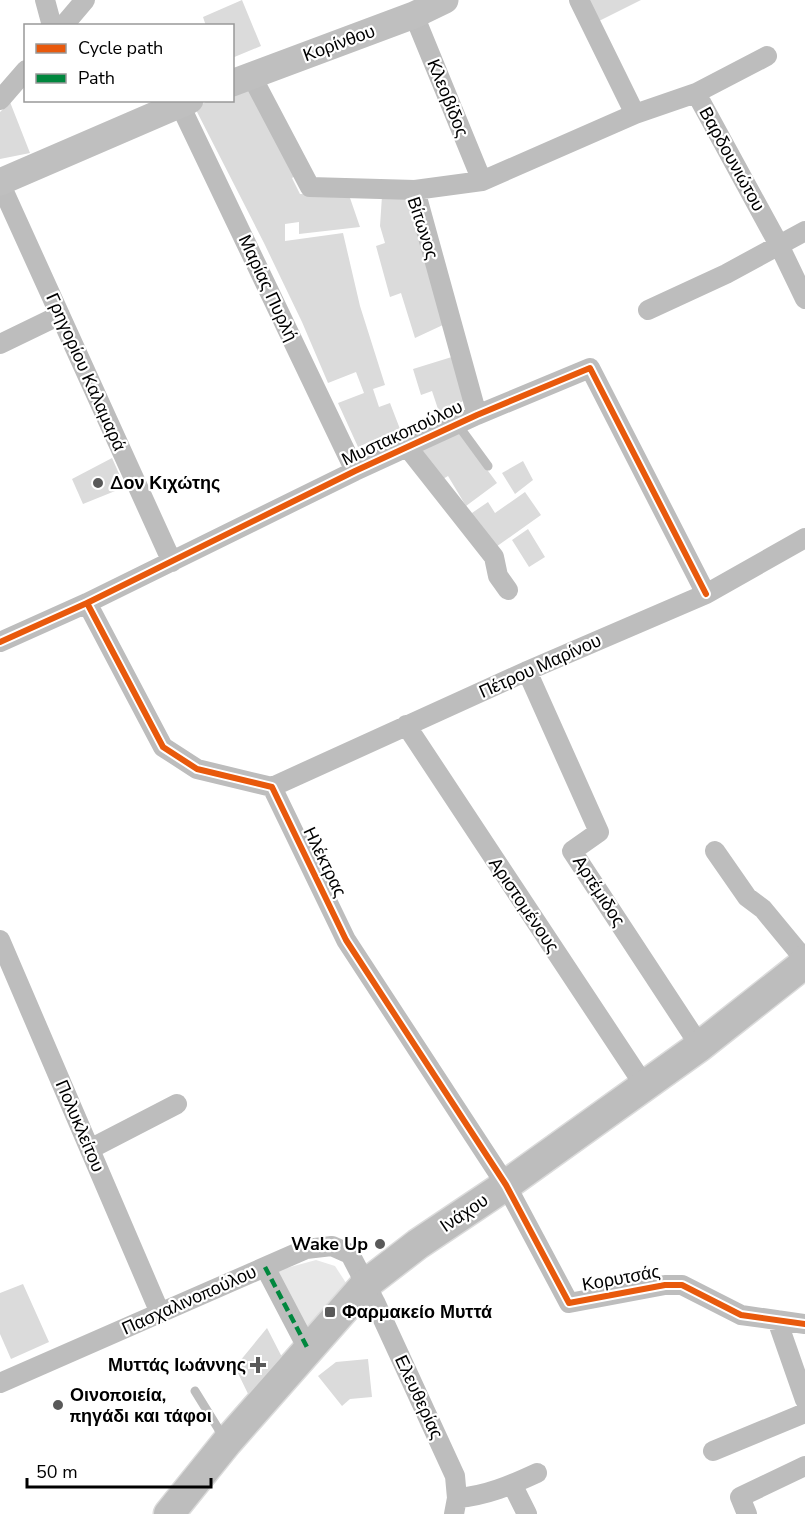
<svg xmlns="http://www.w3.org/2000/svg" width="805" height="1514" font-family="'Nunito Sans',sans-serif">
<style>
.green{fill:#e8e8e8}
.building{fill:#dbdbdb}
.lines{fill:none;stroke-linecap:round;stroke-linejoin:round}
.primary-casing{stroke:#dbdbdb;stroke-width:33}
.lane{stroke:#bdbdbd;stroke-width:9}
.street{stroke:#bdbdbd;stroke-width:20}
.secondary{stroke:#bfbfbf;stroke-width:27}
.primary{stroke:#bdbdbd;stroke-width:30}
.quiet{stroke:#00873e;stroke-width:4.5;stroke-dasharray:9 4.5;stroke-linecap:butt}
.cycleway-casing{stroke:#fff;stroke-width:10}
.cycleway{stroke:#e8590c;stroke-width:6}
.poi-dot{fill:#595959;stroke:#fff;stroke-width:2}
.labels{text-anchor:middle;stroke-width:4.5;stroke-linejoin:round;paint-order:stroke}
.street-label{font-size:18px;fill:#000;stroke:#fff}
.poi-label{font-size:18px;font-weight:bold;fill:#000;stroke:#fff;text-anchor:start}
</style>
<rect width="100%" height="100%" fill="#fff"/>
<!-- green -->
<path class="green" d="M316,1260L335,1266L348,1286L306,1338L272,1272Z"/>
<!-- building -->
<path class="building" d="M242,0L261,46L232,58V26H206L203,17Z
M587,0H641L597,22Z
M248,84L295,176L292,178L300,194L349,195L360,227L299,234V222L285,224V241L343,233L360,306L385,385L373,389L379,407L390,403L400,429L358,447L338,403L364,393L356,372L328,383L302,322L264,243L195,108L209,100H232V90Z
M10,102L30,153L0,159V112Z
M382,196L410,198L445,324L415,338L401,293L390,297L376,246L385,243L380,226Z
M455,356L468,399L439,412L432,391L421,395L413,369Z
M457,429L497,483L466,506L448,476L443,479L414,449Z
M112,458L125,487L83,504L72,479Z
M523,461L533,480L515,494L502,473Z
M525,492L541,515L493,549L469,515L488,502L495,513Z
M528,529L545,557L529,567L512,540Z
M23,1284L49,1342L11,1359L0,1334V1293Z
M267,1328L284,1361L251,1400L235,1367Z
M368,1359L372,1397L350,1399L342,1406L318,1376L336,1362Z"/>
<g class="lines">
<defs>
<path id="primary" d="M169,1514L227,1442L366,1284L418,1244L506,1185L700,1046L800,967L805,960"/>
</defs>
<!-- primary casing -->
<use href="#primary" class="primary-casing"/>
<!-- lane -->
<path class="lane" d="M458,425L488,466
M195,1391L224,1438"/>
<!-- street -->
<path class="street" d="M45,0L52,26
M579,0L635,114L696,93L779,245L805,299
M414,15L482,181
M63,26L85,0
M251,75L310,187L415,190L482,181L635,114
M696,93L767,56
M0,100L26,70
M180,105L355,471
M0,183L172,562
M415,190L477,415
M648,310L726,274L805,231
M0,344L60,315
M408,448L494,557L498,576L508,590
M87,603L163,747L197,769L272,787L346,940L506,1185L569,1303L665,1285H682L741,1315L805,1324
M0,642L87,603L355,471L477,415L590,368L706,594
M527,671L599,832L572,851L700,1046
M406,725L644,1085
M272,787L527,671L706,594L805,538
M715,851L747,897L763,909L805,960
M0,940L160,1313
M90,1149L177,1104
M265,1267L308,1349
M777,1320L805,1400
M0,1383L306,1249L332,1246L350,1254L375,1302L455,1476L457,1498L454,1514
M713,1451L805,1413
M512,1484L527,1514
M457,1498C486,1496 511,1485 537,1473
M747,1514L740,1497L805,1466"/>
<!-- secondary -->
<path class="secondary" d="M232,83L414,15L445,0
M0,182L190,100"/>
<!-- primary -->
<use href="#primary" class="primary"/>
<!-- quiet -->
<path class="quiet" d="M265,1267L308,1349"/>
<defs>
<path id="cycleway" d="M87,603L163,747L197,769L272,787L346,940L506,1185L569,1303L665,1285H682L741,1315L805,1324
M0,642L87,603L355,471L477,415L590,368L706,594"/>
</defs>
<!-- cycleway casing -->
<use href="#cycleway" class="cycleway-casing"/>
<!-- cycleway -->
<use href="#cycleway" class="cycleway"/>
</g>
<!-- markers -->
<g class="poi-dot">
<circle cx="98" cy="483" r="6"/>
<circle cx="380" cy="1244" r="6"/>
<rect x="324" y="1306" width="12" height="12" rx="3"/>
<path d="M255 1356h6v6h6v6h-6v6h-6v-6h-6v-6h6z"/>
<circle cx="58" cy="1405" r="6"/>
</g>
<g class="labels">
<!-- street labels -->
<g class="street-label">
<text transform="translate(339 43) rotate(-20)" y="6">Κορίνθου</text>
<text transform="translate(448 98) rotate(68)" y="6">Κλεοβίδος</text>
<text transform="translate(732 159) rotate(61)" y="6">Βαρδουνιώτου</text>
<text transform="translate(423 228) rotate(72)" y="6">Βίτωνος</text>
<text transform="translate(268 288) rotate(65)" y="6">Μαρίας Πυρλή</text>
<text transform="translate(86 372) rotate(66)" y="6">Γρηγορίου Καλαμαρά</text>
<text transform="translate(402 433) rotate(-25)" y="6">Μυστακοπούλου</text>
<text transform="translate(540 666) rotate(-24)" y="6">Πέτρου Μαρίνου</text>
<text transform="translate(325 862) rotate(64)" y="6">Ηλέκτρας</text>
<text transform="translate(599 891) rotate(57)" y="6">Αρτέμιδος</text>
<text transform="translate(524 905) rotate(56)" y="6">Αριστομένους</text>
<text transform="translate(80 1126) rotate(67)" y="6">Πολυκλείτου</text>
<text transform="translate(464 1213) rotate(-34)" y="6">Ινάχου</text>
<text transform="translate(621 1278) rotate(-10)" y="6">Κορυτσάς</text>
<text transform="translate(189 1300) rotate(-24)" y="6">Πασχαλινοπούλου</text>
<text transform="translate(419 1397) rotate(65)" y="6">Ελευθερίας</text>
</g>
<!-- poi labels -->
<g class="poi-label">
<text x="110" y="489">Δον Κιχώτης</text>
<text x="368" y="1250" text-anchor="end">Wake Up</text>
<text x="342" y="1318">Φαρμακείο Μυττά</text>
<text x="246" y="1371" text-anchor="end">Μυττάς Ιωάννης</text>
<text x="70" y="1401">Οινοποιεία,<tspan x="70" dy="21">πηγάδι και τάφοι</tspan></text>
</g>
</g>
<!-- legend -->
<rect x="24" y="24" width="210" height="78" fill="#ffffff" stroke="#999999" stroke-width="1.5"/>
<rect x="36" y="44" width="30" height="9" fill="#e8590c" stroke="#999999" stroke-width="1.5"/>
<text x="78" y="54" font-size="18" fill="#000000">Cycle path</text>
<rect x="36" y="74" width="30" height="9" fill="#00873e" stroke="#999999" stroke-width="1.5"/>
<text x="78" y="84" font-size="18" fill="#000000">Path</text>
<!-- scale -->
<path d="M27 1478v9h184v-9" fill="none" stroke="#000000" stroke-width="3"/>
<text x="36" y="1478" font-size="18" fill="#000000" stroke="#ffffff" stroke-width="4.5" paint-order="stroke">50 m</text>
</svg>
